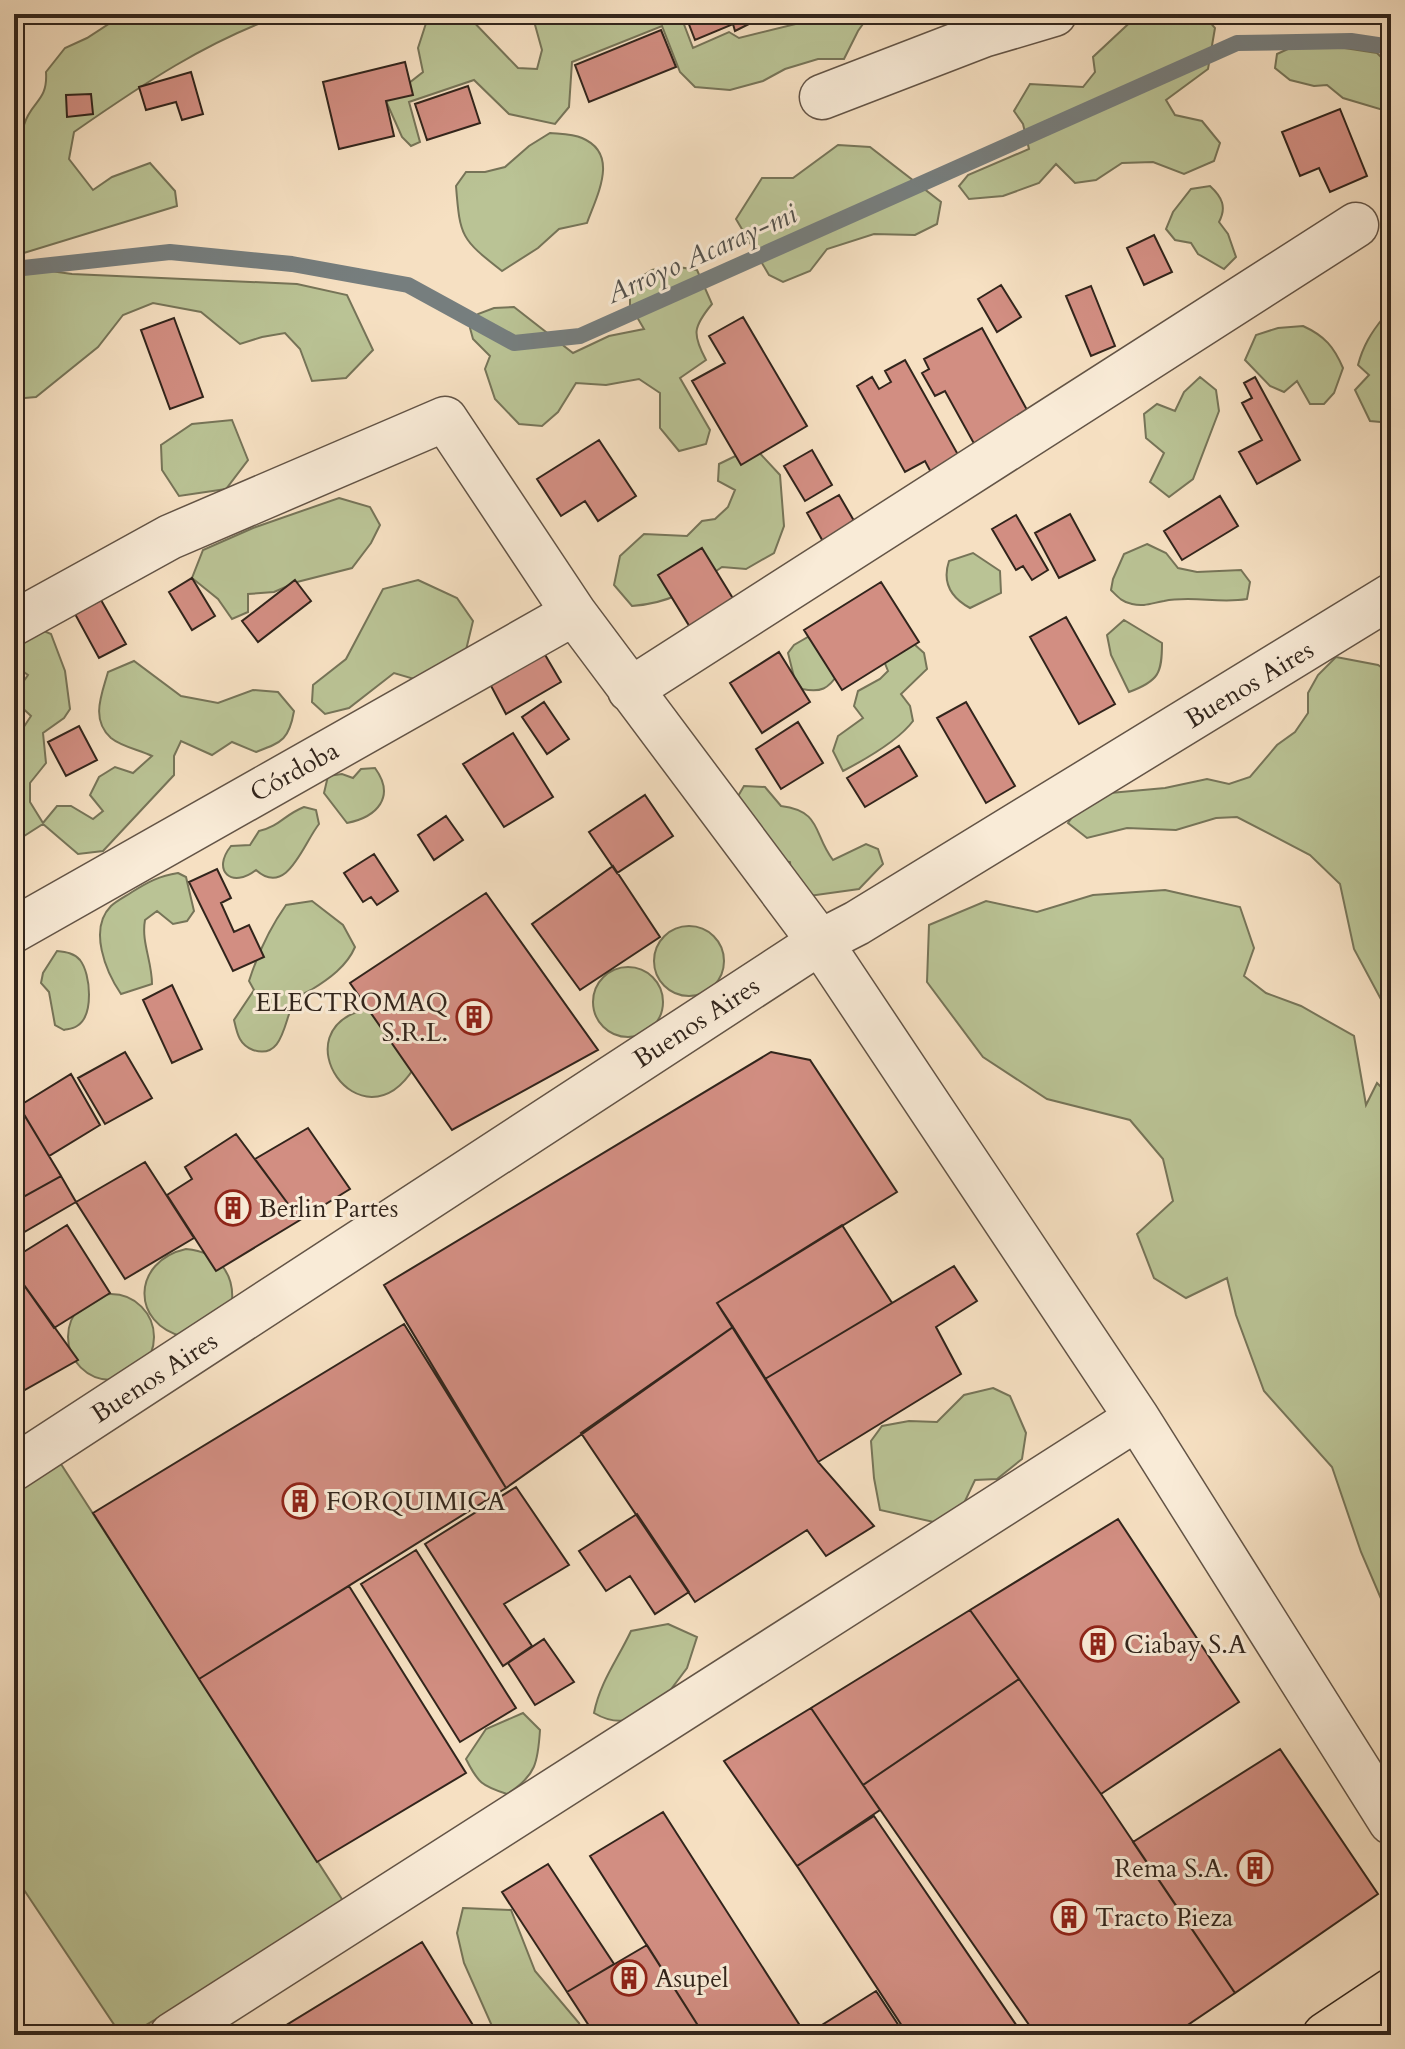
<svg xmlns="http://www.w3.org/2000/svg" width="1405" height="2049" font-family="Cardo,serif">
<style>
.green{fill:#bac395;stroke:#767458;stroke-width:2}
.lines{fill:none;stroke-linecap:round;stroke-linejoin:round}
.stream{stroke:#767e7e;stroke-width:16}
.building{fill:#d28e82;stroke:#32251c;stroke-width:2}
.minor-casing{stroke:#635446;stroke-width:47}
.highway-casing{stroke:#32251c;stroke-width:47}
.minor{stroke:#f9ebd7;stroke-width:44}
.highway{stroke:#f6e0c2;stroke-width:44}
.labels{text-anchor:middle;stroke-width:6;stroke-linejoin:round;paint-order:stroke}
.street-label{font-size:26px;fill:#32251c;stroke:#f9ebd7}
.poi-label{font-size:26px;fill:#32251c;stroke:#f9ebd7;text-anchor:start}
.water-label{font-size:28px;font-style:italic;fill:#54524d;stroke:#f9ebd7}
</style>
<rect width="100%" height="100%" fill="#f6e0c2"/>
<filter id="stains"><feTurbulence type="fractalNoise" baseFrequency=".0025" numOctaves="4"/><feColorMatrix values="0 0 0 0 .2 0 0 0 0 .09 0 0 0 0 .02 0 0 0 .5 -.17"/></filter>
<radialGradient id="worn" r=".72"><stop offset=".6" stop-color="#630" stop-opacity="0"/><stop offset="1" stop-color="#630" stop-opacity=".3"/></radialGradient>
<!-- green -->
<path class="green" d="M124,14H285C208,40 140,86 74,132L69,159L93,190L112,177L150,163L175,191L177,206L14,256V170C24,157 20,140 24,125C31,101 48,102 46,72L65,48L87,38Z
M429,14H466L518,68L537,69L542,50L532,14H680L693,48L729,32L739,38L820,18L826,14H870L858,31L844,59H818L785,69L763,81L730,90L695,87L680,72L662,26L572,62L569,107L555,124L509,114L474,80L409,102L420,142L411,146L402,137L386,101L423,72L418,48Z
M1139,14H1203L1215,28L1208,69L1166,100L1175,115L1202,121L1220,143L1214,161L1184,174L1153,162L1122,163L1096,180L1075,183L1056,164L1039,183L1003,196L969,199L959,186L968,175L1029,149L1023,124L1014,111L1030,84L1083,87L1095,72L1093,57Z
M1325,45L1377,53L1391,67V106L1383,110L1343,98L1327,85L1314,86L1290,80L1275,68L1277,54L1290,48Z
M550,133C560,134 573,134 582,138C620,154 597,195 587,223L559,229L538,248L502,271C461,239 460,237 456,186L466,172H485L505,167L529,146Z
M838,145L870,147L941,202L937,224L915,235L874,234L827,249L810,271L783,282L769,275L736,219L762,178H793Z
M1210,186C1222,197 1227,207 1219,222L1228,234L1236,257L1224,269L1198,254L1191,243L1175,240L1166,229L1173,212L1191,189Z
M14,266L72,274L297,284L347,295L373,350L346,378L312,381L300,349L285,333L262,337L240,344L201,312L153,303L123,315L98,347L36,397L14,399Z
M672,266L697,270L712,304C693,327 692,334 706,360L680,378L710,430L706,444L679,451L660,428V393L639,379L606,385L576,383L558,412L542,426L519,424L495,399L485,369L490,356L473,339L470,328L478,314L494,308L514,307L573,353L609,336L644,329L630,305V284L652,270Z
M1383,318L1391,321V423L1370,421L1355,390L1369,375L1358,365C1363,346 1371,333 1383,318Z
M1303,326C1325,336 1334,347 1343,368L1334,393L1324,404H1310L1297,381L1284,392L1270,386L1245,360L1256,335L1278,328Z
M1200,377L1216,390L1219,411L1193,479L1169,497L1150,482L1164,453L1146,438L1144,414L1157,404L1175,411L1184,392Z
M232,420L248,460L226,489L179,496L162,470L161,445L192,424Z
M754,447L780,475L784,526L774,553L746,569L722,567C691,589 672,603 632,606L614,585L620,556L644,534L687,536L702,521L715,519L728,507L735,490L718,481L719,464Z
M339,498L370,507L380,525L371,543L352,568L297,582L274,592L248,594V612L232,619L218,599L192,578L203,550L253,528Z
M1147,544L1166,553L1178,568L1197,572L1241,570L1250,582L1247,599C1219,604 1192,595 1164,601C1152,603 1144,607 1132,604C1122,602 1118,597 1111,590L1113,579L1124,554Z
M973,553L1000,571L1001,593L970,608C950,597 942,582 949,561Z
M418,580L457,598L473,621L466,650L414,679L394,673L349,708L325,714L312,702L313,685L346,659L383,589Z
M1124,620L1162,643C1162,673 1159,681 1129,692L1111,655L1107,635Z
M30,625L51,634L65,671L70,709L64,718L43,733L46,763L30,783V802L43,823L57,806H71L93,819L103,811L90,795L99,777L115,767L133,773L152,756C140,750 122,747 111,738C90,719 102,694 108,672L134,661L181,696L218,703L253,690L278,692L294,711C289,740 282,742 256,752L232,742L212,755L181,741L174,756V775L103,851L78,854L43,824L21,838L14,836V742L31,716L16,702L21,685L28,675L14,665V641Z
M813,634L839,673C828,689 821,693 802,689L794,677L788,653L794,645Z
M904,635L924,653L927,669L901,694L910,706L913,721C898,741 866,759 843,771L833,751L838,736L863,718L854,706L858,691L880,679L888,671L882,656Z
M1336,657L1378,665L1391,674V890L1389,892L1391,1018L1354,949L1340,884L1310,855L1237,817L1216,818L1176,830L1127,828L1087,838L1068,823L1080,806L1099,794L1165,788L1207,779L1229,784L1250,777L1277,745L1295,732L1308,713V693L1318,675Z
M375,768C396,797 377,817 347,823L324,793L328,776L342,774L353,778L361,769Z
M744,786L765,787L781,806C822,811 813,834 833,860L866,844L878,849L883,864L859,889L809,896L792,883L790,862L771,859L734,803Z
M304,807L316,810L319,824C303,844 287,898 256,870C232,889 211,871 231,846L250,845L259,831C280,826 284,815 304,807Z
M178,873L186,877L194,911L187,921L173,924L157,911L145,920C141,942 152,961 152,984L121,994C106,972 88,929 111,906C116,901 126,896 132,892C148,882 159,876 178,873Z
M1165,890L1240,907L1254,948L1244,976L1266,993L1301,1006L1354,1036L1366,1105L1377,1083L1391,1097V1622L1361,1552L1332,1467L1264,1391L1236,1315L1227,1278L1186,1298L1154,1278L1137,1234L1173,1201L1163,1159L1130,1120L1047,1099L983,1057L927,982L929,925L986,901L1037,912L1093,895Z
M312,901L343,925L355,947C347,966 329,979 311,990C307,992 299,995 296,999C284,1013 286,1061 253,1050C239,1045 237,1033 234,1020L254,990L249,981C258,953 269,929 286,905Z
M654 961a35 35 0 1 1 70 0a35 35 0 1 1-70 0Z
M57,951C66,952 74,953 80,960C91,974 94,1016 77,1026C73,1029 68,1029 64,1030L55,1025L49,992L41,983L43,973Z
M593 1002a35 35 0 1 1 70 0a35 35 0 1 1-70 0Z
M368,1009L414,1068C361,1152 277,1028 368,1009Z
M186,1249C220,1252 237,1276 231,1309L184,1337C130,1324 132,1261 186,1249Z
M68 1337a43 43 0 1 1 86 0a43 43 0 1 1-86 0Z
M993,1388L1010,1396L1026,1433L1022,1459L997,1479L975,1480L957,1518L938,1523L880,1510L874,1478L871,1441L882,1426L909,1421L937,1422L964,1395Z
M59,1461L347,1907L129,2035H121L14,1875V1486Z
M668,1624L697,1637L687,1668L672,1688L665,1707C638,1717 621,1729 594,1713C600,1682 618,1659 631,1631Z
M523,1713L540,1730C538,1762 536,1776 507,1794C482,1786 478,1783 466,1759L486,1729Z
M463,1908L511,1910L535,1971L579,2023L584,2035H496L464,1963L457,1933Z"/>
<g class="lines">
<!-- stream -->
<path class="stream" d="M14,269L170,252L292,264L408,285L514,343L580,336L1237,43L1351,41L1391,47"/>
</g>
<!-- building -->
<path class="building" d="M685,14H747L751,23L735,31L733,24L695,40Z
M661,30L676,67L589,102L575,65Z
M405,62L413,95L386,101L394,136L339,149L323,82Z
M191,72L203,114L182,120L176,102L146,110L139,87Z
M468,86L480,123L427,140L415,104Z
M91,94L93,114L67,117L66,95Z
M1340,109L1367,176L1330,192L1319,168L1300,176L1282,132Z
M1154,235L1172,272L1144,285L1127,248Z
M1001,285L1021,317L997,332L978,299Z
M1091,286L1115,346L1091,356L1066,296Z
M743,317L807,426L741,465L692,381L725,363L709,336Z
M174,318L203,397L170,409L141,330Z
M982,328L1032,419L977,449L945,391L935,396L922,373L929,369L924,359Z
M905,360L961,460L933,476L925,461L905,472L857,386L872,377L879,389L891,382L885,371Z
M1255,377L1300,460L1257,484L1239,452L1262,440L1242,403L1252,398L1244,383Z
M599,440L636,496L598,521L585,501L561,516L537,479Z
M812,450L832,485L805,501L784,466Z
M839,495L857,526L825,545L807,513Z
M1220,496L1238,526L1182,560L1164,531Z
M1070,514L1095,560L1059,578L1035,533Z
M1016,515L1048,570L1032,580L1023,566L1016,570L992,529Z
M702,548L737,605L693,632L658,575Z
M192,578L215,616L192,630L169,592Z
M295,580L311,601L258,642L242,621Z
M881,582L919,642L842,690L804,630Z
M101,600L126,644L99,658L75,614Z
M1066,617L1115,704L1079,724L1030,637Z
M779,652L810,702L762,733L730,683Z
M544,653L561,682L506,714L490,684Z
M544,702L569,739L547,754L522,717Z
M966,702L1015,786L986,803L937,718Z
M798,722L823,763L781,789L756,749Z
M79,726L97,760L66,776L48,742Z
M513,733L553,797L504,827L463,764Z
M899,746L917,776L865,807L847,778Z
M645,795L673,836L617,873L589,832Z
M446,816L463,840L434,860L418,835Z
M374,854L398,891L377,905L371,897L363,902L344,873Z
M613,866L660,937L580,990L532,924Z
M217,869L231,898L221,903L234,932L249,925L264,957L233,971L189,882Z
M486,893L598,1050L452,1130L350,983Z
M172,985L202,1049L172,1063L143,1000Z
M125,1052L152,1098L105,1124L78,1078Z
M771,1052L810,1060L897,1192L717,1303L733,1327L506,1488L384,1285Z
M71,1074L100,1125L49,1156L19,1106Z
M14,1098L61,1176L14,1202Z
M308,1128L350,1189L300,1220L255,1159Z
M236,1134L300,1220L216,1271L167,1195L192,1179L185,1167Z
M145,1162L194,1238L125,1279L76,1202Z
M61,1176L76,1202L14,1238V1202Z
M67,1225L110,1293L54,1328L14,1271V1258Z
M842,1225L892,1303L765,1379L717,1303Z
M954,1266L977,1301L936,1327L961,1374L818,1462L765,1379Z
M14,1271L78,1360L14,1396Z
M404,1324L506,1488L199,1679L93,1513Z
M733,1327L818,1462L874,1526L826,1556L807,1530L695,1602L581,1433Z
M516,1487L569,1565L504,1604L532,1646L503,1666L425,1544Z
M637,1514L689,1592L655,1614L630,1576L606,1591L579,1551Z
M1118,1519L1239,1702L1101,1794L970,1610Z
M416,1550L516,1708L460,1742L361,1584Z
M349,1586L466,1773L317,1862L199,1679Z
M970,1610L1019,1679L863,1785L811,1708Z
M544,1639L574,1682L535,1705L508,1663Z
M1019,1679L1101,1794L1235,1993L1173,2035H1036L863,1785Z
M811,1708L880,1810L797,1866L724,1761Z
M1280,1749L1378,1894L1235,1993L1133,1842Z
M663,1812L806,2035H704L590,1856Z
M874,1816L1023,2035H908L797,1866Z
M548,1864L614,1964L567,1992L502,1892Z
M422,1942L479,2035H270Z
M647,1945L704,2035H595L567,1992Z
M876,1991L905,2035H806Z"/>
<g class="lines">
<defs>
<path id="minor" d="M822,97L983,35L1054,14
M14,623L170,537L445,419L574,613L820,942L1137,1418L1391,1822
M630,690L1356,225
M14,930L574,613
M14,1468L820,942L857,923L1391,596
M172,2035L1137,1418"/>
<path id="highway" d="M1325,2035L1391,1991"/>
</defs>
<!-- minor casing -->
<use href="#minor" class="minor-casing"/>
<!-- highway casing -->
<use href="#highway" class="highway-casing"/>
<!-- minor -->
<use href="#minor" class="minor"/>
<!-- highway -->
<use href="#highway" class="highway"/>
</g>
<!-- icons -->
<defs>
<symbol id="building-ring" viewBox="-11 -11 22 22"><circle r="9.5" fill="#f9ebd7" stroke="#8f2418" stroke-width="1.5"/><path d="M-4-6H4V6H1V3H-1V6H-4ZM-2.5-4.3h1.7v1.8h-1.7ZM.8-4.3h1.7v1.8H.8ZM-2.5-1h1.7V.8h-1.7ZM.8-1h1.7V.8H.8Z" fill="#8f2418"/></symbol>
</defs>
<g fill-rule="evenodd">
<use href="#building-ring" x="454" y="997" width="40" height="40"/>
<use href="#building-ring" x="213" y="1188" width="40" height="40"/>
<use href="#building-ring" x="280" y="1481" width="40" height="40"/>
<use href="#building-ring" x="1078" y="1624" width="40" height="40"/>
<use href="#building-ring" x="1235" y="1848" width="40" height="40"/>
<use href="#building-ring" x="1049" y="1897" width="40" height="40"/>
<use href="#building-ring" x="609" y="1958" width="40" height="40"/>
</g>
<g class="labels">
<!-- street labels -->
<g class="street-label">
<text transform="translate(1249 684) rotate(-31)" y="9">Buenos Aires</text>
<text transform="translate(294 771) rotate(-29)" y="9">Córdoba</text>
<text transform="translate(696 1022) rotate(-33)" y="9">Buenos Aires</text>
<text transform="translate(154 1377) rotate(-33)" y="9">Buenos Aires</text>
</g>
<!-- poi labels -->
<g class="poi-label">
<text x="448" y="1011" text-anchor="end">ELECTROMAQ<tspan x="448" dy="30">S.R.L.</tspan></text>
<text x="259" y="1217">Berlin Partes</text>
<text x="326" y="1510">FORQUIMICA</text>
<text x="1124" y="1653">Ciabay S.A</text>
<text x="1229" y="1877" text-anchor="end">Rema S.A.</text>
<text x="1095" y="1926">Tracto Pieza</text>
<text x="655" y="1987">Asupel</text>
</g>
<!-- water labels -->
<g class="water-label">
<text transform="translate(701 253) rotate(-24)" y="10">Arroyo Acaray-mi</text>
</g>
</g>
<!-- margin -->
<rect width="1405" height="2049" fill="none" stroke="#f6e0c2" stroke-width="48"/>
<rect x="16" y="16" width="1373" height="2017" fill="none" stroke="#32251c" stroke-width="4"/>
<rect x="24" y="24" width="1357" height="2001" fill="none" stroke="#32251c" stroke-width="2"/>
<rect width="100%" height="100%" filter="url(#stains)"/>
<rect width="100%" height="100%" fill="url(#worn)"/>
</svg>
